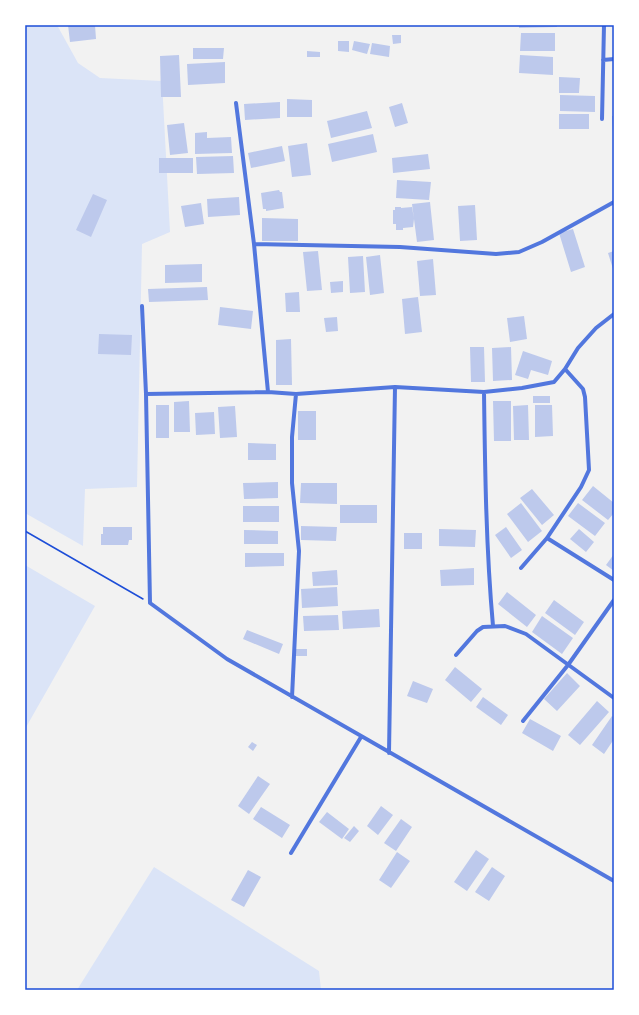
<svg xmlns="http://www.w3.org/2000/svg" width="639" height="1015" font-family="Barlow,sans-serif">
<style>
.green{fill:#dbe4f7}
.building{fill:#bdc9ec}
.lines{fill:none;stroke-linecap:round;stroke-linejoin:round}
.path{stroke:#1d4ed8;stroke-width:1.5}
.minor{stroke:#5277de;stroke-width:4}
.neatline{fill:none;stroke:#1d4ed8;stroke-width:1.5}
</style>
<rect width="100%" height="100%" fill="#f2f2f2"/>
<!-- green -->
<path class="green" d="M25,25H57L78,63L100,78L162,81L170,232L142,244L137,487L85,489L83,546L25,513Z
M25,565L95,606L25,729Z
M154,867L319,971L321,990H77Z"/>
<!-- building -->
<path class="building" d="M68,25H95L96,39L70,42Z
M519,25H557V27L519,28Z
M521,33H555V51H520Z
M392,35H401V43L393,44Z
M338,41H349V52L338,51Z
M354,41L370,44L367,54L352,50Z
M372,43L390,46L389,57L370,54Z
M193,48H224L223,59H193Z
M307,51L320,52V57H307Z
M179,55L181,97H161L160,56Z
M520,55L553,57V75L519,73Z
M225,62V83L188,85L187,64Z
M559,77L580,78L579,93H559Z
M560,95L595,96V112L560,111Z
M287,99L312,100V117H287Z
M280,102V118L245,120L244,104Z
M402,103L408,123L395,127L389,107Z
M367,111L372,128L331,138L327,121Z
M559,114H589V129H559Z
M612,116H614V133H613Z
M184,123L188,153L170,155L167,125Z
M207,132V138L231,137L232,153L195,154V133Z
M373,134L377,152L332,162L328,144Z
M307,143L311,175L292,177L288,146Z
M282,146L285,161L251,168L248,153Z
M428,154L430,169L393,173L392,158Z
M233,156L234,173L197,174L196,157Z
M159,158H193V173H159Z
M397,180L431,182L429,200L396,198Z
M279,190L280,192H282L284,208L266,211V209H263L261,193Z
M93,194L107,200L91,237L76,230Z
M239,197L240,215L208,217L207,199Z
M430,202L434,240L417,242L412,204Z
M201,203L204,224L185,227L181,206Z
M475,205L477,240L460,241L458,206Z
M395,207H401V208L412,207L414,219L413,227L403,228V230H396V224H393V210H395Z
M262,218L298,219V241H262Z
M573,229L585,267L571,272L559,233Z
M318,251L322,290L307,291L303,252Z
M614,251V272L608,253Z
M380,255L384,293L370,295L366,257Z
M363,256L365,292L350,293L348,257Z
M433,259L436,295L420,296L417,261Z
M202,264V282L165,283V265Z
M343,281V292L331,293L330,282Z
M207,287L208,300L149,302L148,289Z
M299,292L300,312H286L285,293Z
M418,297L422,332L405,334L402,299Z
M220,307L253,311L251,329L218,325Z
M524,316L527,339L510,342L507,318Z
M337,317L338,331L326,332L324,318Z
M99,334L132,335L131,355L98,354Z
M291,339L292,385H276V340Z
M470,347H484L485,382H471Z
M511,347L512,380L493,381L492,348Z
M523,351L552,361L548,375L531,370L528,379L515,375Z
M533,396H550V403H533Z
M189,401L190,432H174V402Z
M493,401H511V441H494Z
M156,405H169V438H156Z
M528,405L529,440H514L513,406Z
M535,405H552L553,436L535,437Z
M235,406L237,437L220,438L218,407Z
M298,411H316V440H298Z
M214,412L215,434L196,435L195,413Z
M248,443L276,444V460H248Z
M278,482V498L244,499L243,483Z
M301,483H337V504L300,503Z
M593,486L614,503V513L608,520L582,500Z
M532,489L554,515L542,525L520,498Z
M521,503L542,531L528,542L507,514Z
M578,503L605,523L595,536L568,516Z
M340,505H377V523H340Z
M243,506H279V522H243Z
M301,526L337,527L336,541L301,540Z
M103,527H132V540H129L128,545H101V534H103Z
M506,527L522,550L511,558L495,535Z
M439,529L476,530L475,547L439,546Z
M579,529L594,542L586,552L570,539Z
M244,530L278,531V544H244Z
M404,533H422V549H404Z
M245,553H284V566L245,567Z
M614,554V571L606,565Z
M474,568V585L441,586L440,570Z
M337,570L338,585L313,586L312,572Z
M337,587L338,606L302,608L301,589Z
M507,592L536,615L527,627L498,604Z
M554,600L584,622L575,635L545,613Z
M379,609L380,627L343,629L342,611Z
M338,615L339,630L304,631L303,616Z
M542,616L573,638L562,654L532,632Z
M247,630L283,644L279,654L243,639Z
M295,649H307V656H295Z
M455,667L482,689L471,702L445,680Z
M567,673L580,686L557,711L544,699Z
M413,681L433,689L427,703L407,696Z
M483,697L508,715L501,725L476,707Z
M597,701L609,712L580,745L568,735Z
M612,716L614,718V739L604,754L592,745Z
M530,719L561,736L553,751L522,733Z
M252,742L257,745L253,751L248,747Z
M258,776L270,784L249,814L238,806Z
M381,806L393,815L378,835L367,826Z
M261,807L290,825L282,838L253,819Z
M327,812L349,829L342,839L319,822Z
M401,819L412,827L396,851L384,843Z
M354,826L359,831L350,842L344,838Z
M476,850L489,859L467,891L454,882Z
M397,852L410,861L391,888L379,880Z
M492,867L505,876L489,901L475,892Z
M248,870L261,877L244,907L231,900Z"/>
<g class="lines">
<!-- path -->
<path class="path" d="M25,531L143,599"/>
<!-- minor -->
<path class="minor" d="M603,60L614,59
M236,103L254,244L268,392
M602,119L604,25
M254,244L400,247L496,254L519,252L542,242L614,202
M142,306L146,394L150,603L227,659L614,881
M484,392C485,470 486,548 493,626
M146,394L268,392L296,394L395,387L484,392L522,388L554,382L565,369L578,348L596,328L614,314
M547,538L614,580
M521,568L547,538L581,487L589,470L585,397L583,389L565,369
M456,655L477,631L483,627L505,626L526,634L614,698
M292,697L299,551L292,483V437L296,394
M523,721L568,665L614,600
M389,753L395,387
M291,853L361,737"/>
</g>
<!-- border -->
<rect width="639" height="1015" fill="none" stroke="#ffffff" stroke-width="52"/>
<rect x="26" y="26" width="587" height="963" class="neatline"/>
</svg>
